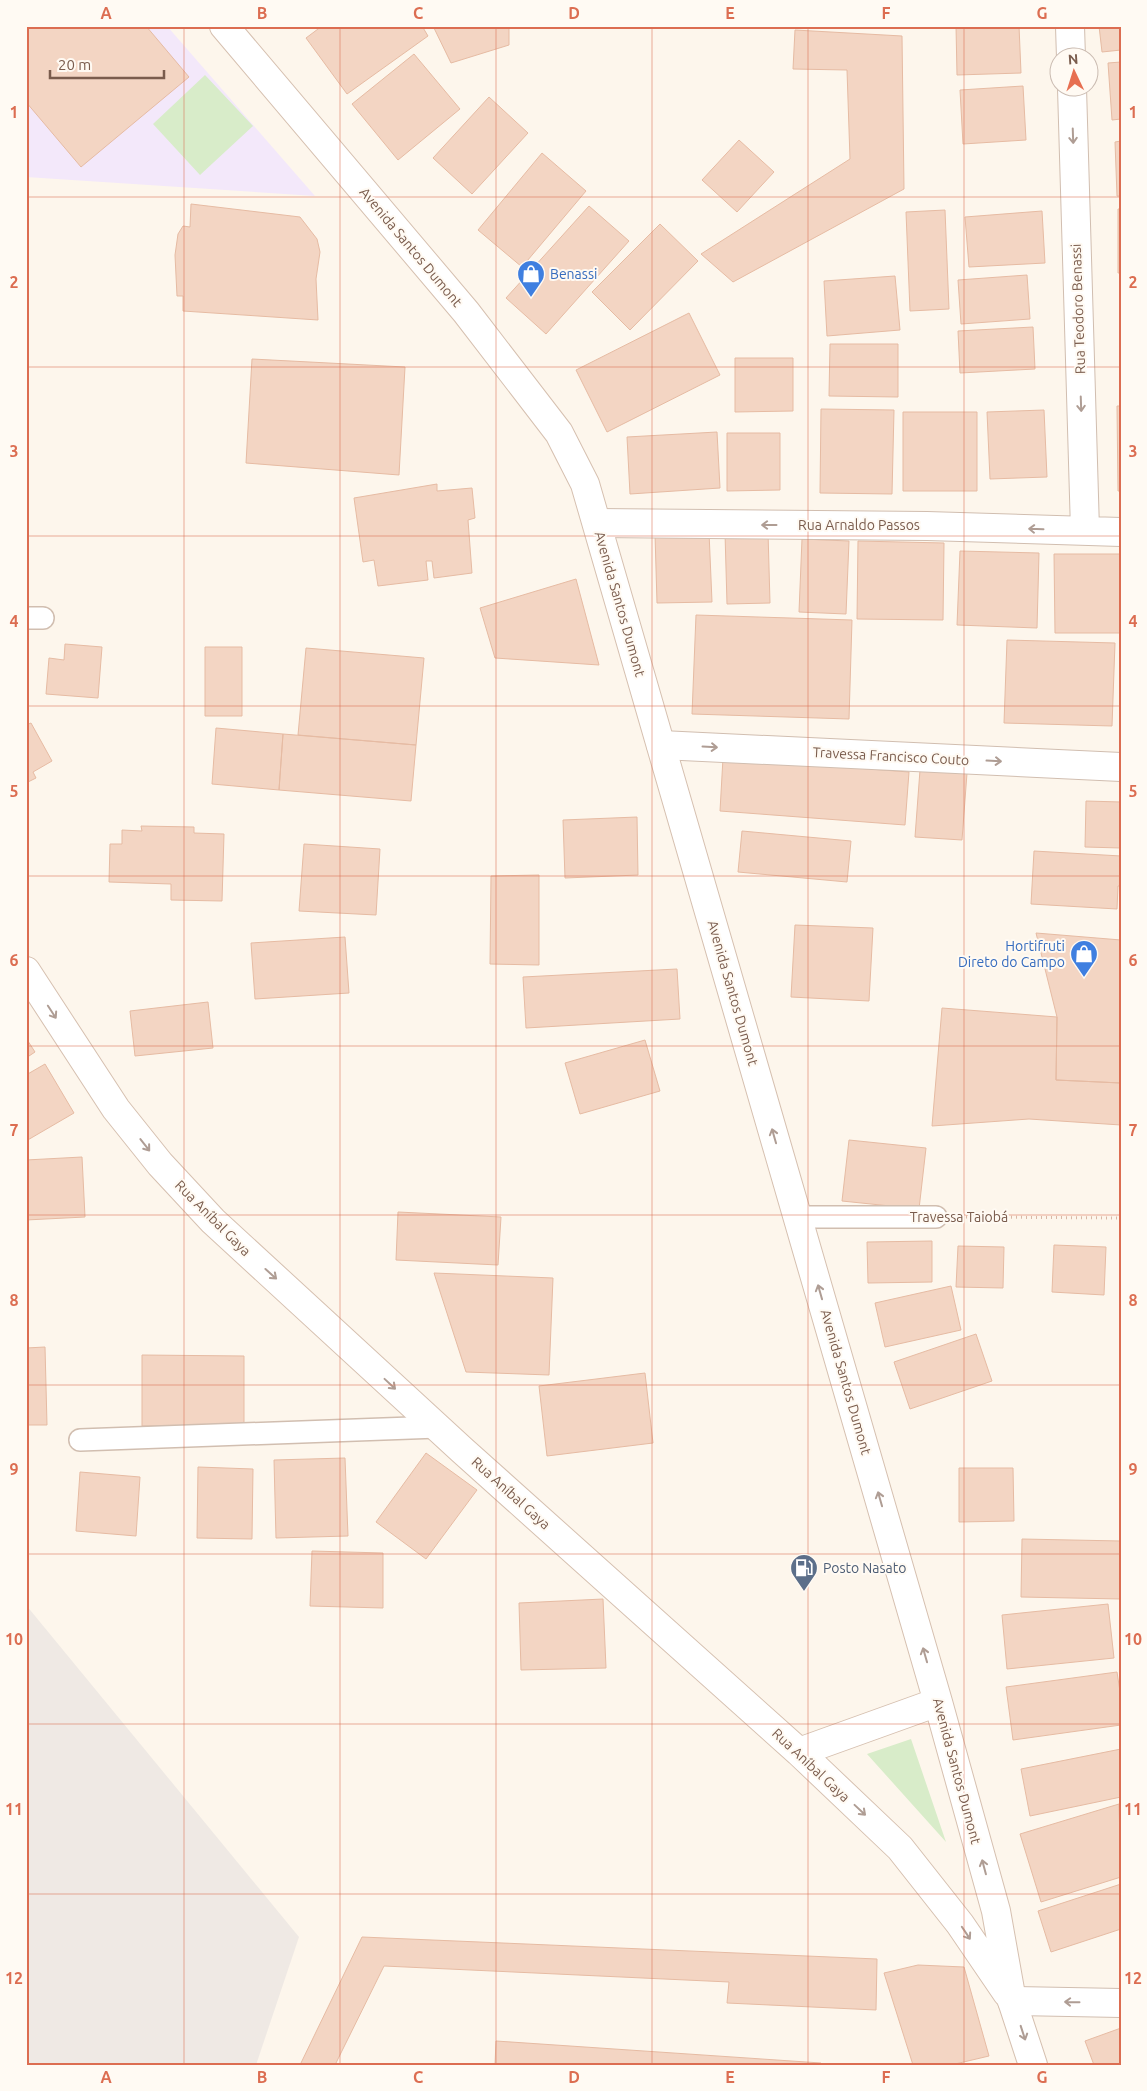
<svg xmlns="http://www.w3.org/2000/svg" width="1147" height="2091" font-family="Ubuntu,sans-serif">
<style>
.industrial{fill:#efe9e4}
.education{fill:#f3e8fa}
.green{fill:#d8ecc9}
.building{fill:#f3d5c3;stroke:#e6bba3}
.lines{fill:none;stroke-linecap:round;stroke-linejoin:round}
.service-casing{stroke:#d1beb0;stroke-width:24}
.minor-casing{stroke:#d1beb0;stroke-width:30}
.secondary-casing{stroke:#d6c0b0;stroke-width:30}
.path{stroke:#d9b8a5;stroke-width:3;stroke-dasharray:1 4;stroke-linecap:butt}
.service{stroke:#fff;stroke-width:21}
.minor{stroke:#fff;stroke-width:28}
.secondary{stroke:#fff;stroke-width:28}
.oneway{stroke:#af9d94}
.grid{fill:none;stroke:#dc6d51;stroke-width:1;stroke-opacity:0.55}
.labels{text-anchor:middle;stroke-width:4;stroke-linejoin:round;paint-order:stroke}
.street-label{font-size:14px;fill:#7a5c4d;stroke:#fffaf3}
.shop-label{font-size:14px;fill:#366cbe;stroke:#fffaf3;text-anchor:start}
.service-label{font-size:14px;fill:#4e5e75;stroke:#fffaf3;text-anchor:start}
.neatline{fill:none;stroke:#dc6d51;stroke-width:2}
.grid-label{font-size:16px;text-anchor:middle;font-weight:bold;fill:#dc6d51}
</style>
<rect width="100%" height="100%" fill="#fdf6ec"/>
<!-- industrial -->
<path class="industrial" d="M26,1605L299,1937L256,2065H26Z"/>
<!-- education -->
<path class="education" d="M26,26H167L315,196L26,177Z"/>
<!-- green -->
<path class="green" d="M205,75L253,126L200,175L153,124Z
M911,1739L946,1842L867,1754Z"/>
<!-- building -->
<path class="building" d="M26,26H146L189,77L81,167L26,102Z
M322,26H422L428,36L347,94L306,38Z
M433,26H509V45L451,63Z
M956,26H1019L1021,73L957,75Z
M1099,26H1121V50L1102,52Z
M795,30L902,36L904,189L733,282L701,254L850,159L847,70L793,69Z
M414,54L460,109L398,160L352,104Z
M1121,62V119L1112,120L1108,63Z
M1023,86L1026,140L963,144L960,90Z
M489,97L528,133L472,194L433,158Z
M739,140L774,172L737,212L702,180Z
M1121,141V196H1117L1115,142Z
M542,153L586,191L522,267L478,230Z
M191,204L300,217L317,239L320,252L316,279L318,320L183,311V296H177L175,255L178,234L183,226L190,227Z
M589,206L629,241L546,334L506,298Z
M1118,209H1121V273H1118Z
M945,210L949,309L910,311L906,212Z
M1042,211L1045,263L969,267L965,217Z
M660,224L698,261L630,330L592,292Z
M1027,275L1030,319L961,324L958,280Z
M895,276L900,330L827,336L824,281Z
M689,313L720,375L607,432L576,370Z
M1033,327L1035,369L960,373L958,331Z
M830,344H898V397L829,396Z
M735,358H793V411L735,412Z
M252,359L405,367L399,475L246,463Z
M1117,406H1121V491H1118Z
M821,409L894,410L892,494L820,493Z
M1044,410L1047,477L990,479L987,412Z
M903,412H977V491H903Z
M717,432L720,488L630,494L627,437Z
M727,433H780V490L727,491Z
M437,484V491L472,488L475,518L468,520L472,573L434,578L432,561H426L428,580L378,586L374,560L363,562L354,498Z
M709,532L712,602L657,603L655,534Z
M768,532L770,603L727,604L725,533Z
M802,539L849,541L846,614L799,612Z
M858,541L944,543L943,620L857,619Z
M960,551L1039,553L1037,628L957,625Z
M1054,554H1121V633H1055Z
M576,579L599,665L495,658L480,608Z
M696,615L852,620L849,719L692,714Z
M1007,640L1115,643L1112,726L1004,723Z
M65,644L102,647L98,698L46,694L49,658L64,660Z
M205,647H242V716H205Z
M306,648L424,658L416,745L298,735Z
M31,723L52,761L33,772L36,778L26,783V725Z
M216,728L283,734L279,790L212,784Z
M283,734L416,745L411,801L279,790Z
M723,758L909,772L905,825L720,811Z
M920,770L967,773L962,840L915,837Z
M1086,801L1121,802V848L1085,847Z
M637,817L638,875L565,878L563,820Z
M141,826L194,827V833L224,834L222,901L171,900V884L109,882L110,844H122V830L142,831Z
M742,831L851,841L847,882L738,872Z
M304,844L380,849L376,915L299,911Z
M1034,851L1121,856V886H1118L1117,909L1031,904Z
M539,875V965L490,964L491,876Z
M795,925L873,928L869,1001L791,997Z
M1036,933L1121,940V1083L1056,1080L1057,1017Z
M345,937L349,993L255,999L251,943Z
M677,969L680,1019L526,1028L523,977Z
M208,1002L213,1048L135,1056L130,1011Z
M942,1008L1057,1017L1056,1080L1121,1083V1125L1029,1119L932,1126Z
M26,1038L35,1052L26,1058Z
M645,1040L660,1091L580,1114L565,1063Z
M45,1064L74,1113L26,1141V1075Z
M849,1140L926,1148L919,1209L842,1201Z
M82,1157L85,1217L26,1220V1160Z
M398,1212L501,1217L498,1265L396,1260Z
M932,1241V1282L868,1283L867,1242Z
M1054,1245L1106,1247L1104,1295L1052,1292Z
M958,1246L1004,1247L1003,1288L956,1287Z
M434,1273L553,1278L549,1375L466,1372Z
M951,1286L961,1330L885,1347L875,1303Z
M976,1334L992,1381L910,1409L894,1362Z
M45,1347L47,1425H26V1348Z
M142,1355L244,1356V1426H142Z
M645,1373L653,1443L547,1456L539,1386Z
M426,1453L477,1490L426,1559L376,1522Z
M345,1458L348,1536L276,1538L274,1460Z
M198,1467L253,1469L252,1539L197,1538Z
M959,1468H1013L1014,1521L959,1522Z
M80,1472L140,1477L136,1536L76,1531Z
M1022,1539L1121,1541V1599L1021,1597Z
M312,1551L383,1553V1608L310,1606Z
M603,1599L606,1668L521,1670L519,1603Z
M1108,1604L1114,1658L1007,1669L1002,1615Z
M1117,1672L1121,1698V1725L1013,1740L1006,1687Z
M1121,1749V1797L1030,1816L1021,1769Z
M1119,1804L1121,1877L1041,1902L1020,1834Z
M1121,1884V1929L1051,1952L1038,1911Z
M362,1937L877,1959L876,2010L727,2003L729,1982L384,1966L335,2065H300Z
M918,1965L964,1967L989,2056L951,2065H913L884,1973Z
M1121,2028V2065H1094L1085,2041Z
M496,2041L821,2063V2065H495Z"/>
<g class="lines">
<defs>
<path id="service" d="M26,618H43
M798,1217H936
M80,1440L438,1427"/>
<path id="minor" d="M1070,26L1071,58
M1072,88L1085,530
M597,523L927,526L1121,532
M661,745L1121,767
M1012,2001L1121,2003"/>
<path id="secondary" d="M224,26L466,312L559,433L585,484L938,1702L996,1911L1012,2001L1033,2065
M26,971L116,1109L160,1164L213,1221L462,1450L799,1752L900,1848L960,1924L1007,1993
M799,1752L938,1702"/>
</defs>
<!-- service casing -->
<use href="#service" class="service-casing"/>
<!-- minor casing -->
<use href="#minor" class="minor-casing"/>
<!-- secondary casing -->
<use href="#secondary" class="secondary-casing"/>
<!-- path -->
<path class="path" d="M966,1217L1121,1218"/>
<!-- service -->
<use href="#service" class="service"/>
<!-- minor -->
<use href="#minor" class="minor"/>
<!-- secondary -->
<use href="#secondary" class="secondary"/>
</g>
<!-- one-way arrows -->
<defs><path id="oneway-shaft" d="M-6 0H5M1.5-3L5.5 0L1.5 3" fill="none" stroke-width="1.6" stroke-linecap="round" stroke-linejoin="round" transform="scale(1.25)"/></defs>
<g class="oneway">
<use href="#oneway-shaft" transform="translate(1073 136) rotate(88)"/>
<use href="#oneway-shaft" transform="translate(1081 404) rotate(88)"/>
<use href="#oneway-shaft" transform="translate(769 525) rotate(-180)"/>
<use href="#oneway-shaft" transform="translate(1036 529) rotate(-178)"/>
<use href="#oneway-shaft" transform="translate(710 747) rotate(3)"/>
<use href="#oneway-shaft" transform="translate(994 761) rotate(3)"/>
<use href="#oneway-shaft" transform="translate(52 1012) rotate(57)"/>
<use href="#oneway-shaft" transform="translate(774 1136) rotate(-106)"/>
<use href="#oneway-shaft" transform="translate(145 1145) rotate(52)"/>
<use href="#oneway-shaft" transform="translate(271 1274) rotate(42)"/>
<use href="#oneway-shaft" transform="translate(820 1292) rotate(-106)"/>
<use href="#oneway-shaft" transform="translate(390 1384) rotate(43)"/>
<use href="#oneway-shaft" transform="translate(880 1499) rotate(-106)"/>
<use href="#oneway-shaft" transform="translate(925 1655) rotate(-106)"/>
<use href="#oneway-shaft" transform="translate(860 1810) rotate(43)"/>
<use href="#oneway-shaft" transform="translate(984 1867) rotate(-105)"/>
<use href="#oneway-shaft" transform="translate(966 1933) rotate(56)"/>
<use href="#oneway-shaft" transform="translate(1072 2002) rotate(-179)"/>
<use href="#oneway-shaft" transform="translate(1023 2033) rotate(72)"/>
</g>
<!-- grid -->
<path class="grid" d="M184,26V2065M340,26V2065M496,26V2065M652,26V2065M808,26V2065M964,26V2065M26,197H1121M26,367H1121M26,536H1121M26,706H1121M26,876H1121M26,1046H1121M26,1215H1121M26,1385H1121M26,1554H1121M26,1724H1121M26,1894H1121"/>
<!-- icons -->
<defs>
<symbol id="shop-pin" viewBox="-11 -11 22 30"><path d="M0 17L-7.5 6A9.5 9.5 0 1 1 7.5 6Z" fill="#3f7fe0" stroke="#fffaf3"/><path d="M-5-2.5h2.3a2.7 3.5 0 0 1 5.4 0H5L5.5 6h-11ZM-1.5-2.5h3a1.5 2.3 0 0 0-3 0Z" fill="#fff"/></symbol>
<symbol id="fuel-pin" viewBox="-11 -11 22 30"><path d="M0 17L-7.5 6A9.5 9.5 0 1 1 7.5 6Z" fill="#5c6f8a" stroke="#fffaf3"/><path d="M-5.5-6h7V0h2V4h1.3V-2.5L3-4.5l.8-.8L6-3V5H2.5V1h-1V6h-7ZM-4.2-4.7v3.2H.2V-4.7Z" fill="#fff"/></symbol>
</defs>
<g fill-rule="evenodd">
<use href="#shop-pin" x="515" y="258" width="32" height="43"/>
<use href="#shop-pin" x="1068" y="938" width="32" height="43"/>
<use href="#fuel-pin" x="788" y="1552" width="32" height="43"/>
</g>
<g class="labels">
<!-- street labels -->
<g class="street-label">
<text transform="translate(411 247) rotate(50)" y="5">Avenida Santos Dumont</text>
<text transform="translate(1078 309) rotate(-92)" y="5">Rua Teodoro Benassi</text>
<text x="859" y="530">Rua Arnaldo Passos</text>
<text transform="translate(620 604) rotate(74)" y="5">Avenida Santos Dumont</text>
<text transform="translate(891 756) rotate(3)" y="5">Travessa Francisco Couto</text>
<text transform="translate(733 993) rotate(74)" y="5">Avenida Santos Dumont</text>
<text x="959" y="1222">Travessa Taiobá</text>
<text transform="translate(213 1218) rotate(45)" y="5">Rua Aníbal Gaya</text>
<text transform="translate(846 1382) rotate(74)" y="5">Avenida Santos Dumont</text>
<text transform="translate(511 1493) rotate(42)" y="5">Rua Aníbal Gaya</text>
<text transform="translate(811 1765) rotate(43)" y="5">Rua Aníbal Gaya</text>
<text transform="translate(957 1771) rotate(75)" y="5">Avenida Santos Dumont</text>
</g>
<!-- shop labels -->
<g class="shop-label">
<text x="550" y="279">Benassi</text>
<text x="1065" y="951" text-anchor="end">Hortifruti<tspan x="1065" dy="16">Direto do Campo</tspan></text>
</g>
<!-- service labels -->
<g class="service-label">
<text x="823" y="1573">Posto Nasato</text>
</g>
</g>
<!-- border -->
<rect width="1147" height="2091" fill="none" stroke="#fffaf3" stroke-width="55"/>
<!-- north arrow -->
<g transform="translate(1074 72) rotate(356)"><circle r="24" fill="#fffaf3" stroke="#cabbb1"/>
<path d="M0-4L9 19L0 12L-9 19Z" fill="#e76f51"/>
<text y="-8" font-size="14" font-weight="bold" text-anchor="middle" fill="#7a5c4d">N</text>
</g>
<!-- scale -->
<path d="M50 70v8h114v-8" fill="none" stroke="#7a5c4d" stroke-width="2.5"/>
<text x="58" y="70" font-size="15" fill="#7a5c4d" stroke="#fffaf3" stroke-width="4" paint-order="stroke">20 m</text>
<rect x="28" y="28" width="1092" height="2036" class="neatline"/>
<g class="grid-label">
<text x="106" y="19">A</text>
<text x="262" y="19">B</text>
<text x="418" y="19">C</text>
<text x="574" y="19">D</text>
<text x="730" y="19">E</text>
<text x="886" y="19">F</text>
<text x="1042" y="19">G</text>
<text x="14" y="118">1</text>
<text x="1133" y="118">1</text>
<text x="14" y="288">2</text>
<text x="1133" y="288">2</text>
<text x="14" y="457">3</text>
<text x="1133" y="457">3</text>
<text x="14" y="627">4</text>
<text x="1133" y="627">4</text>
<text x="14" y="797">5</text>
<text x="1133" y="797">5</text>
<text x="14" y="966">6</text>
<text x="1133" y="966">6</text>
<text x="14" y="1136">7</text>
<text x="1133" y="1136">7</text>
<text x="14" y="1306">8</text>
<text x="1133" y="1306">8</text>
<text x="14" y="1475">9</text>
<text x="1133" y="1475">9</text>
<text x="14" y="1645">10</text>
<text x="1133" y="1645">10</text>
<text x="14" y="1815">11</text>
<text x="1133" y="1815">11</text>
<text x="14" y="1984">12</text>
<text x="1133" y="1984">12</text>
<text x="106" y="2083">A</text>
<text x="262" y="2083">B</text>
<text x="418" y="2083">C</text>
<text x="574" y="2083">D</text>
<text x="730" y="2083">E</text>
<text x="886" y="2083">F</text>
<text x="1042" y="2083">G</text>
</g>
</svg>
